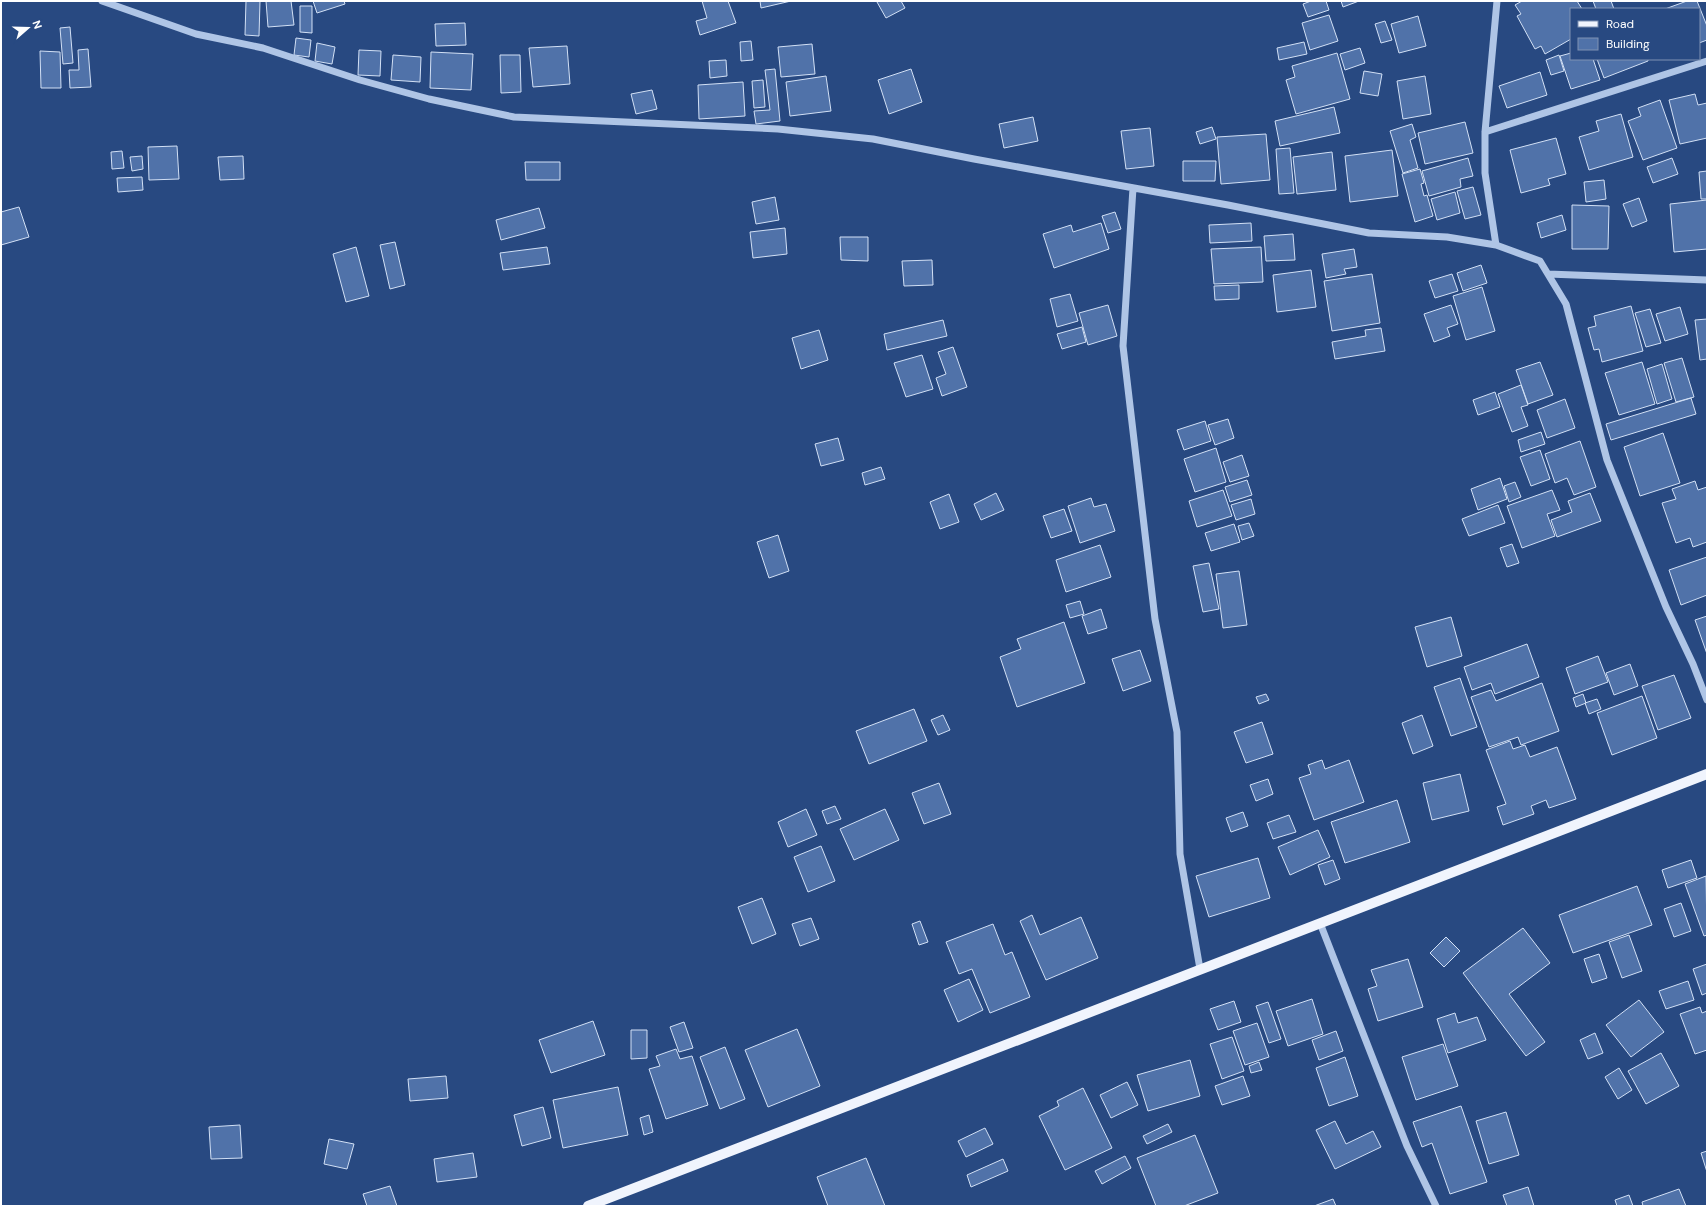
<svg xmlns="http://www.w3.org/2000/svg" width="1708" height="1207" font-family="'DM Sans',sans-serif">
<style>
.building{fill:#5072a9;stroke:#d2e0f5}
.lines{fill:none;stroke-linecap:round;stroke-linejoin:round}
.minor{stroke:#afc5e6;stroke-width:7}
.major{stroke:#f0f4fd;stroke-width:10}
</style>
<rect width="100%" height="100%" fill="#284981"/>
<!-- building -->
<path class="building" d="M246,1H260L259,36L245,35Z
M266,1H291L294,25L268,27Z
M313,1H344L345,4L317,13Z
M702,1H728L736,23L700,35L696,21L707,18Z
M760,1H791L761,8Z
M878,1H901L905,8L886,18L877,2Z
M1311,1H1326L1329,10L1308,17L1303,4Z
M1341,1H1359L1343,7Z
M1522,1H1577L1582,9H1571V39L1545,54L1541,46L1535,49L1517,16L1521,14L1515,5Z
M1593,1H1611L1614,9H1596Z
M1687,1H1697L1707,26V40L1699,43V9H1665Z
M300,6H312V33L300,32Z
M1329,15L1338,41L1310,50L1302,23Z
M1418,16L1426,46L1399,53L1391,24Z
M1385,21L1392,40L1381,43L1375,24Z
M465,23L466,45L436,46L435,24Z
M70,27L73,63L63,64L60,28Z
M296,38L311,40L309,57L294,55Z
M751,41L753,60L741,61L740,42Z
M1304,42L1307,54L1279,60L1277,48Z
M317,43L335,47L332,64L315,61Z
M812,44L815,74L781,77L778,47Z
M567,46L570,84L533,87L529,48Z
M1360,48L1365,63L1345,70L1340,54Z
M88,49L91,87L70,88L69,70H79L78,50Z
M359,50L381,51L380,76L358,75Z
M40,51L60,52L61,88H41Z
M431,52L473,54L471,90L430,88Z
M1337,53L1350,99L1296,114L1286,80L1295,77L1292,66Z
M1571,53V59H1593L1600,80L1571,89L1560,56Z
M393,55L421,57L420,82L391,80Z
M500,55H520L521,92L501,93Z
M1559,55L1564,71L1551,75L1546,60Z
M1597,59H1648V61L1604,78Z
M726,60L727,76L710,78L709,61Z
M775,69L780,121L756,124L754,111L770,110L765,70Z
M911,69L922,102L889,114L878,80Z
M1364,71L1382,74L1378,96L1360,93Z
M1540,72L1547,95L1507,108L1499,86Z
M826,76L831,111L790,116L786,82Z
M1425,76L1431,114L1403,119L1397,81Z
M763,80L765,107L754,108L752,81Z
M743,82L745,116L699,119L698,85Z
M652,90L657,109L636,114L631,94Z
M1695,94L1698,105L1707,103V138L1680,144L1669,100Z
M1660,100L1677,148L1643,160L1628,121L1641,116L1638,108Z
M1334,107L1340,133L1280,146L1275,121Z
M1621,114L1633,157L1589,170L1579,137L1599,131L1596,121Z
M1033,117L1038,141L1004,148L999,124Z
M1465,122L1473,153L1425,164L1418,133Z
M1412,124L1416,137L1410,140L1418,168L1403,173L1390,131Z
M1212,127L1216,139L1200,144L1196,132Z
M1150,128L1154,166L1126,169L1121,131Z
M1266,134L1270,180L1221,184L1217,137Z
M1556,138L1566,174L1548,179L1550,185L1521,193L1510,150Z
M177,146L179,179L149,180L148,147Z
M1290,148L1294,193L1279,194L1276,149Z
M1392,150L1398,196L1350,202L1345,156Z
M122,151L124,168L112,169L111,152Z
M1332,152L1336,190L1297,194L1293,157Z
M142,156L143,169L132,171L130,157Z
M243,156L244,179L220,180L218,157Z
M1468,158L1473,176L1460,179L1461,187L1429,196L1422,171Z
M1672,158L1678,174L1653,183L1647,167Z
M1183,161H1216L1215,181H1183Z
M525,162H560V180H526Z
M1420,169L1424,183L1421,184L1424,196L1427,195L1433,216L1415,222L1402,174Z
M1707,171V199H1701L1699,172Z
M142,177L143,190L118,192L117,178Z
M1604,180L1606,199L1586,202L1584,182Z
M1473,187L1481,215L1465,219L1457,191Z
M1455,192L1460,213L1437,220L1431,199Z
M775,197L779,220L756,224L752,202Z
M1639,198L1647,221L1632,227L1623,204Z
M1707,200V249L1674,252L1670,204Z
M1572,205L1609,206L1608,249H1572Z
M19,207L29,237L1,245V212Z
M539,208L545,228L501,240L496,220Z
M1115,212L1121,229L1108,233L1102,216Z
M1562,215L1566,230L1541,238L1537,223Z
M1101,223L1109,249L1054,268L1043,234L1071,225L1073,232Z
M1251,223L1252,241L1210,243L1209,225Z
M785,228L787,254L753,258L750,232Z
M1293,234L1295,260L1266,261L1264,236Z
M840,237H868V261L841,260Z
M395,242L405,285L390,289L380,245Z
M356,247L369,296L346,302L333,254Z
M547,247L550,264L503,270L500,253Z
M1261,247L1263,282L1214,284L1211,249Z
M1354,249L1357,267L1344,269L1346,274L1326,278L1322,254Z
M932,260L933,285L904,286L902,261Z
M1481,265L1487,283L1463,291L1457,273Z
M1311,270L1316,307L1277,312L1273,275Z
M1372,274L1380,323L1332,331L1324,281Z
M1452,274L1458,291L1435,298L1429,281Z
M1239,285V299L1215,300L1214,286Z
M1482,287L1495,331L1466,340L1453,296Z
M1070,294L1078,321L1057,327L1050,299Z
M1108,305L1117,336L1088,345L1079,313Z
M1451,305L1458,324L1447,328L1450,336L1434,342L1424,314Z
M1631,306L1643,351L1602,362L1599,349L1594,350L1588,328L1596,326L1594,316Z
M1680,307L1688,334L1665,341L1656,314Z
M1650,309L1661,343L1646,347L1635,313Z
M1707,319V359L1700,360L1695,320Z
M943,320L947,336L887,350L884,334Z
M1082,327L1086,342L1062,349L1057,334Z
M1381,328L1385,351L1335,359L1332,342L1366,336L1365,330Z
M819,330L828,360L801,369L792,338Z
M953,347L967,387L942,396L936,378L946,374L938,352Z
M922,355L933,389L906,397L894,363Z
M1682,358L1694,397L1676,402L1664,363Z
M1540,362L1553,395L1528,404L1516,370Z
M1642,362L1655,404L1619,415L1605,373Z
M1662,364L1672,399L1657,404L1647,369Z
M1521,385L1528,405L1521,407L1528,426L1512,432L1498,394Z
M1495,392L1500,407L1478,415L1473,400Z
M1691,398L1696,414L1611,440L1606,424Z
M1565,399L1575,428L1547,438L1537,410Z
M1228,419L1234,438L1215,445L1208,425Z
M1205,421L1211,441L1184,450L1177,430Z
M1541,432L1545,444L1521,452L1518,440Z
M1663,433L1680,483L1640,496L1624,447Z
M838,438L844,460L821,466L815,444Z
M1580,441L1596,487L1574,495L1567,478L1555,483L1545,454Z
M1216,448L1226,482L1195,492L1184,459Z
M1540,450L1550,479L1531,486L1520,457Z
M1242,455L1249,476L1230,482L1223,462Z
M881,467L885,479L865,485L862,473Z
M1500,478L1507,499L1478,510L1471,489Z
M1247,480L1252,495L1230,502L1225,487Z
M1695,481L1698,490L1707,487V542L1693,547L1690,538L1676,543L1662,503L1676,499L1672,489Z
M1515,482L1521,497L1509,502L1504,486Z
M1223,490L1232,516L1197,527L1189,501Z
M1552,490L1560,510L1547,514L1555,536L1522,548L1507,506Z
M996,493L1004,510L981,520L974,504Z
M1590,493L1601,521L1557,537L1551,520L1572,512L1568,501Z
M949,494L959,522L940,529L930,502Z
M1091,498L1094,507L1106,504L1115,531L1080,543L1068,506Z
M1251,499L1255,514L1236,520L1231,505Z
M1498,505L1505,523L1469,536L1462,519Z
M1064,509L1072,531L1051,538L1043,516Z
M1249,523L1254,536L1242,540L1238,526Z
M1234,524L1240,542L1211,551L1205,533Z
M778,535L789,571L769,578L757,542Z
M1512,544L1519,563L1507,567L1500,548Z
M1100,545L1111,577L1066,592L1056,560Z
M1707,557V595L1681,605L1669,570Z
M1209,563L1219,609L1203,612L1193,566Z
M1239,571L1247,625L1223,628L1216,574Z
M1080,601L1084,614L1070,618L1066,605Z
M1101,609L1107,628L1088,634L1082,616Z
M1707,616V654L1695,620Z
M1451,617L1462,656L1427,667L1415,627Z
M1064,622L1085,683L1017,707L1000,657L1021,649L1017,639Z
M1527,644L1539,677L1495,694L1491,683L1472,690L1464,667Z
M1140,650L1151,681L1123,691L1112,659Z
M1598,656L1608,682L1575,694L1566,668Z
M1630,664L1638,686L1614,695L1606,673Z
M1674,675L1691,718L1658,730L1642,686Z
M1460,678L1477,727L1451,736L1434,687Z
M1542,683L1559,731L1521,745L1518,737L1489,747L1471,697L1491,690L1496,701Z
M1266,694L1269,700L1259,704L1256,697Z
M1583,694L1586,703L1576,707L1573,698Z
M1642,696L1657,738L1612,755L1597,713Z
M1597,699L1601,709L1589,714L1585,703Z
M914,709L927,741L869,764L856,731Z
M943,715L950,730L938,735L931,720Z
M1422,715L1433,746L1413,754L1402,723Z
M1262,722L1273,754L1246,763L1234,732Z
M1510,741L1513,749L1525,745L1530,757L1557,747L1576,799L1549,808L1546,800L1531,806L1534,814L1503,825L1497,807L1506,804L1486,750Z
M1322,760L1325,769L1349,760L1364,802L1314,820L1299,778L1311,774L1308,765Z
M1460,774L1469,811L1432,820L1423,783Z
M1268,779L1273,794L1256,801L1250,785Z
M939,783L951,814L924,824L912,793Z
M1397,800L1410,842L1345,863L1331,822Z
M835,806L841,819L827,824L822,811Z
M806,809L817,835L788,847L778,822Z
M885,809L899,840L854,860L840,829Z
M1243,812L1248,826L1231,832L1226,818Z
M1289,815L1296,832L1273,839L1267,823Z
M1318,830L1330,857L1290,875L1278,847Z
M821,846L835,881L808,892L794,857Z
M1258,858L1270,898L1209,917L1196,876Z
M1333,860L1340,879L1325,885L1318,865Z
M1691,860L1697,878L1668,888L1662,870Z
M1706,876L1707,935L1704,936L1685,884Z
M1637,886L1652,925L1573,953L1559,915Z
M762,898L776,934L752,944L738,907Z
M1681,903L1691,931L1674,937L1664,909Z
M1032,915L1040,935L1081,917L1098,958L1046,980L1020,921Z
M811,918L819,939L800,946L792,924Z
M920,921L928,942L919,945L912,924Z
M993,924L1005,955L1012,952L1030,997L990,1013L972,969L959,974L946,942Z
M1523,928L1550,963L1509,994L1545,1042L1526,1056L1463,973Z
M1629,935L1642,971L1622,978L1609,942Z
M1446,937L1460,951L1444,967L1430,953Z
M1599,954L1607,978L1592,983L1584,959Z
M1408,959L1423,1007L1378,1021L1368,989L1377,986L1371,970Z
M1707,964V993L1702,995L1693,969Z
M969,979L983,1010L958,1022L944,990Z
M1688,981L1694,1000L1666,1009L1659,991Z
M1312,999L1323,1034L1288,1046L1276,1011Z
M1639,1000L1664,1032L1631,1057L1606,1025Z
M1234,1001L1241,1022L1218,1030L1210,1009Z
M1268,1002L1281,1039L1269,1043L1256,1006Z
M1700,1007L1702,1013L1707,1011V1050L1695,1054L1680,1014Z
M1455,1013L1458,1023L1477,1017L1486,1040L1448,1053L1437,1019Z
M593,1021L605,1055L551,1073L539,1040Z
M684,1022L693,1048L679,1052L670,1027Z
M1257,1023L1269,1057L1245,1065L1233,1031Z
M797,1029L820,1086L768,1107L745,1050Z
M631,1030H647V1058L631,1059Z
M1336,1031L1343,1051L1319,1060L1312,1040Z
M1595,1033L1603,1053L1588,1059L1580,1040Z
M1232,1037L1244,1071L1222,1079L1210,1044Z
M1443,1044L1458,1086L1416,1100L1402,1057Z
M725,1047L745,1099L720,1109L700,1057Z
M676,1049L680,1059L692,1056L708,1105L666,1119L649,1069L660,1066L656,1056Z
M1661,1053L1679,1086L1646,1104L1628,1071Z
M1345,1057L1358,1096L1329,1106L1316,1068Z
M1190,1060L1200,1096L1148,1111L1137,1075Z
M1259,1062L1262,1070L1251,1073L1249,1066Z
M1619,1068L1632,1090L1618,1099L1605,1077Z
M446,1076L448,1098L410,1101L408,1079Z
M1243,1076L1250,1096L1222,1105L1215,1086Z
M1127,1082L1138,1105L1111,1118L1100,1095Z
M618,1087L628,1135L563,1148L553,1100Z
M1083,1088L1112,1148L1065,1170L1039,1116L1059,1106L1057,1101Z
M1461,1106L1487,1182L1450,1194L1432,1143L1422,1147L1413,1122Z
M543,1107L551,1138L522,1146L514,1115Z
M1506,1112L1519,1155L1489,1164L1476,1121Z
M649,1115L653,1132L644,1135L640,1118Z
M1335,1121L1346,1144L1373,1131L1381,1147L1335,1169L1316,1130Z
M1168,1124L1172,1132L1147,1144L1143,1136Z
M240,1125L242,1158L211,1159L209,1127Z
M985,1128L993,1144L966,1157L958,1141Z
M1195,1135L1218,1193L1184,1206H1156L1137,1158Z
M329,1139L354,1144L347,1169L324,1164Z
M1707,1151V1172L1701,1153Z
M473,1153L477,1177L437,1182L434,1159Z
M1125,1156L1131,1168L1102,1184L1095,1171Z
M866,1158L885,1206H828L817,1177Z
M1003,1159L1008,1171L971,1187L967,1175Z
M390,1186L397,1206H367L363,1194Z
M1528,1187L1534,1206H1507L1503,1195Z
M1679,1189L1686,1206H1643L1642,1202Z
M1629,1195L1633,1206H1617L1615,1200Z
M1333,1199L1336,1206H1314Z"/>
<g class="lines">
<!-- minor -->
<path class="minor" d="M102,1L196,34L263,48L360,80L429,99L514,117L778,129L873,139L974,159L1228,205L1369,233L1447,237L1496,245L1540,261L1566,304L1607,460L1666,607L1693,664L1707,700
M1485,132L1707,61
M1133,188L1123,346L1155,619L1177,732L1180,854L1200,969
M1496,245L1485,173V132L1497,1
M1548,274L1707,280
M1320,923L1407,1146L1436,1206"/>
<!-- major -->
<path class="major" d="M588,1206L1707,774"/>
</g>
<!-- border -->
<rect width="1708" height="1207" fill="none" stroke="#ffffff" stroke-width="4"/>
<!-- legend -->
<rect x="1570" y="8" width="130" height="52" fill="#284981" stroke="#7e92b3"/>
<rect x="1578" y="21" width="20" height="6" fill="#f0f4fd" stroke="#7e92b3"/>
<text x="1606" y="28" font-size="12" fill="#ffffff">Road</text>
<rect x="1578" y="38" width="20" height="12" fill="#5072a9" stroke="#7e92b3"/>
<text x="1606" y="48" font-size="12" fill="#ffffff">Building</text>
<!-- north arrow -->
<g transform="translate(28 28) rotate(70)" stroke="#284981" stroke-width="3" paint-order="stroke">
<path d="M0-3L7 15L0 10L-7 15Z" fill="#ffffff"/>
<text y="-6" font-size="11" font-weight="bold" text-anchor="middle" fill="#ffffff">N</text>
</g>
</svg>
